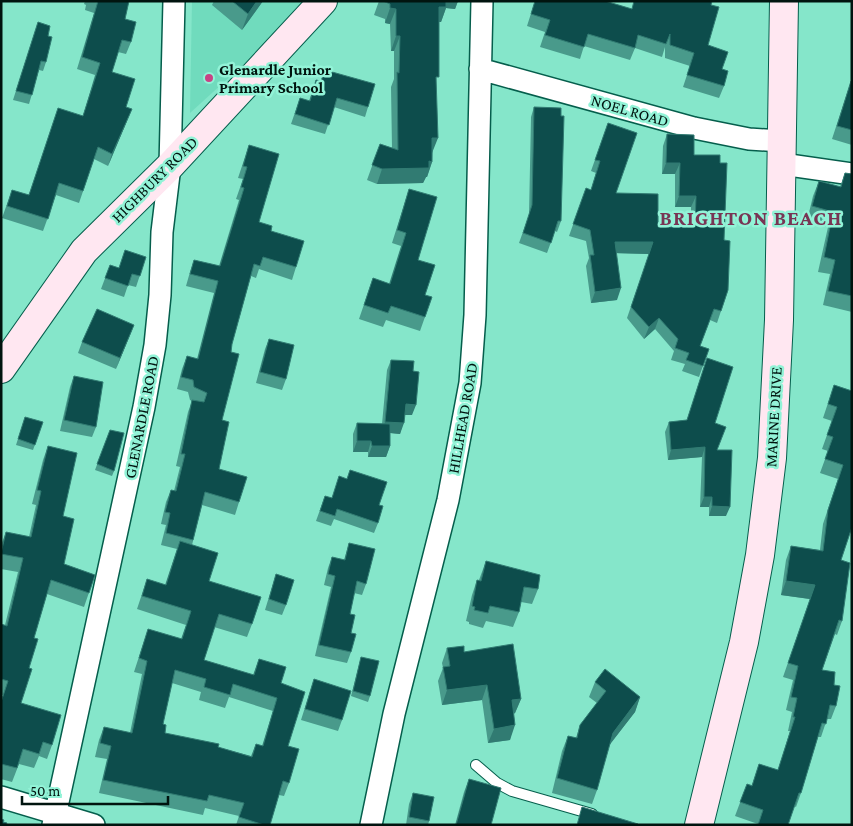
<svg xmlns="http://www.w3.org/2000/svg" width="853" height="826" font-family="'Crimson Pro',serif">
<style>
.built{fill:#70dbbd}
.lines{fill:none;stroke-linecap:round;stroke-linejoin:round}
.lane-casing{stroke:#055e4c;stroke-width:12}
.street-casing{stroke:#055e4c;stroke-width:24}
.secondary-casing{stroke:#055e4c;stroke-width:30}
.lane{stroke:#fff;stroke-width:10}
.street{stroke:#fff;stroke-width:21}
.secondary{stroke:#ffe7f1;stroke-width:28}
.wall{fill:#499a8b;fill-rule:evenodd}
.shaded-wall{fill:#317b72}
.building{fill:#0d4d4c;stroke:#317b72;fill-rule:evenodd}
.poi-dot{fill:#c84285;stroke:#92f3d7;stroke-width:2}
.labels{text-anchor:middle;stroke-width:5;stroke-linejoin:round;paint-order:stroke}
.poi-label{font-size:16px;font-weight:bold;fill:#01140f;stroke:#92f3d7;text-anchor:start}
.street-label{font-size:16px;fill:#01140f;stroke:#92f3d7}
.district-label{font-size:21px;font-weight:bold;letter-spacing:1px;fill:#783554;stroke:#92f3d7}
</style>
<rect width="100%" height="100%" fill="#85e6ca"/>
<!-- built -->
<path class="built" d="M192,1H302L266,44L190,113Z"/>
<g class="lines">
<defs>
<path id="lane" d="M476,765L497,783L512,791L592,814"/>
<path id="street" d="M480,69L694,128L749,139L781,141
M782,164L852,174
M1,797L94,825
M53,825L144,407L155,345L160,295L162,232L170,166L174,1
M371,825L394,714L448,500L470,383L475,315L482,1"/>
<path id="secondary" d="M1,369L84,251L170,166L323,1
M699,825L744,642L760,555L772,458L779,320L784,1"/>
</defs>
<!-- lane casing -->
<use href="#lane" class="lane-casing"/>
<!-- street casing -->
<use href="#street" class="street-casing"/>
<!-- secondary casing -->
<use href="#secondary" class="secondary-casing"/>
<!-- lane -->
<use href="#lane" class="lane"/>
<!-- street -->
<use href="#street" class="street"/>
<!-- secondary -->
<use href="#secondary" class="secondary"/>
</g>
<!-- wall -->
<path class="wall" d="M85,1H129L125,19L131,42L126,54L118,52L112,72L126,107L127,121L108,166L94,159L79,203L56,195L43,231L2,218L12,190L28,195L83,116L95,75L77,69L94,13L85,10L86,5L84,4Z
M214,1H263L242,30L212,5Z
M379,1H458L455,9L446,8L441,22H439L432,162L427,177H426L423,183L377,184L367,180L380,144L392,148L391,87L394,79V51H391L390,24L385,23V19L374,15Z
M535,1H605L631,9L711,5L708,45L722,69L724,86L719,98L683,87L690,66L665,58V47L662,57L635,48L630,60L584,46L580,59L540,47L545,32L527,26Z
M38,22L48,36L46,62L43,71L39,70L29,104L13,100Z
M325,70L368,107L365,117L334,107L325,134L291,124L300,98L309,101L316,80L321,81Z
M851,81H852V145L832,139Z
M534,107L561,221L557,232L555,231L547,253L519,243L529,215L531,117Z
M608,123L616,193L658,227H691V207H675V174H662L663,146L667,134L694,155L720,163L724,240L728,290L717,323L710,320L700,346L709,349L699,377L682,371L685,364L671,360L674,351L655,329L644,339L627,318L649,254L616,253L617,300L591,303L586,266L589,258L586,241L569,236L586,188L591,190L596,173L591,171Z
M249,145L259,222L271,231L296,267L292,280L259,269L256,278L251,276L232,344L222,420L219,469L239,502L235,515L202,505L192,545L209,581L252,624L247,637L214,627L204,660L253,675L259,659L281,683L288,746L289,783L284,796L279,795L270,825H236L239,816L205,808L203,815L99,793L107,759L95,757L99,740L104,727L130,733L142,674L134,672L148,629L181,639L186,625L137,609L147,579L165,585L177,549L161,545L166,525L161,524L166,502L171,490L174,491L180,467L176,466L188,412L192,401L190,400L188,392L177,389L182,369L187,356L197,359L214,293L186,286L190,272L194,260L219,266L239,200L236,199L243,179L238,178ZM172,683L201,692L199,700L225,708L229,697L273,711L262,746L256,744L251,756L165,733L163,724Z
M845,173L852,174V312L823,305L830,274L818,272L828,227L807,221L813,196L819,181L840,187Z
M409,189L418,260L425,295L432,297L420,331L386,320L383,327L359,319L373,278L389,284L401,246L392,243Z
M146,257L136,287L128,285L124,297L101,289L110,265L119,268Z
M134,325L116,369L78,353L82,342Z
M269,339L286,379L282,390L256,383L265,349Z
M707,358L717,450L726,516H709V507H700L702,457L668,460L665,432L669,422L687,420Z
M391,360L412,415H405L400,434L390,433V446L386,457H368V452H353V434L357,423L382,424L387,370Z
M74,376L96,427L92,437L60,431L70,387Z
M834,385L852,391L841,560L842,621L837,635L835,634L822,670L834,685L836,706L831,719H827L821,737H818L801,793L796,807L794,806L758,824L735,816L747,784L752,785L759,764L778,770L790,731H788L792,712L786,710L793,680L783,677L810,599L781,595L786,560L791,546L820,550L823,524L838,479L820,473L828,451L822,449L832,421L823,418Z
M25,417L43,422L33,450L16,445Z
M110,430L114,471L112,476L95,470Z
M48,446L63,516L64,564L95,575L84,607L47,594L34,638L29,668L21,703L52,745L47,759L39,756L34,768L19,764L12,782L1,779V700L3,695H1V624L5,625L18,572L1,569V545L6,532L29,537L36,505L32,504L43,460Z
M325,496L331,498L379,505L378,523L374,533L334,519L331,526L316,521Z
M349,543L366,584L362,595L354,593L350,614L351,633V652L347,663L315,656L331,587L324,585L328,568L332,557L344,560Z
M486,561L538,589L532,604L521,602L519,612L513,627L486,621L483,628L469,624V622L466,621L472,595L477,580H479Z
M276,574L286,605L282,615L265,610Z
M447,648L464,652L521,699L515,713L514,714L510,740L488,743L482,700L442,705L438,681L443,668L442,663Z
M361,657L370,696L368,702L351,696Z
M314,679L342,720L338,731L301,720Z
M595,682L640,697L635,712L609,745L597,790L592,804L552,793L562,751L568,736L576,738L580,725L597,703L589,697Z
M469,779L491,825H455L464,792Z
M413,793L429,821L428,825H406L409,804Z"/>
<!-- shaded-wall -->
<path class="shaded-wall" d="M257,1H263L242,30L248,14Z
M444,1H458L455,9L446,8L441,22H434L439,7Z
M390,8L396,9L390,24L385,23Z
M396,36H400L394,51H391Z
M132,109L127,121L108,166L112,154Z
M432,138H438L432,153Z
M429,161L432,162L427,177H426L423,183L377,184L382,169Z
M666,163H680L675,174H662Z
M679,196H696L691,207H675Z
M615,242H653L649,254L611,253Z
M621,288L617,300L591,303L595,292Z
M659,318L655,329L644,339L649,327Z
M134,325L130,335L116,369L120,358Z
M406,404L416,405L412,415H402Z
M385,422L404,423L400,434L381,432Z
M357,441H371L368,452H353Z
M372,446H390L386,457H368Z
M705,447L702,457L668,460L671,450Z
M704,497H712L709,507H700Z
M712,506L730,507L726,516H709Z
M786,581L815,585L810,599L781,595Z
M487,685L482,700L442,705L447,690Z
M640,697L635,712L608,747L613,733Z
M521,699L515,713L506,715L512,700Z
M515,725L510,740L488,743L494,729Z"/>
<!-- building -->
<path class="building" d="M98,1H129L125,19L136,22L131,42L122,40L112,72L135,79L126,107L132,109L112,154L98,147L83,191L59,183L48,219L7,206L12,190L29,195L58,108L83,116L100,63L82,57Z
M232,1H257L248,14Z
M383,1H446V7H439V77H436L438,138H432V162L429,161V168L382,169L372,165L380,144L398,150L397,72L399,73L400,36H396V9L390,8V4Z
M535,1H605L632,9L634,1H712L711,5L719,7L708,45L728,52L722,69L728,71L724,86L687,75L694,53L670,45V34L666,44L638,35L635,48L588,34L584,47L545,35L550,20L531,14Z
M38,22L50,26L48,36L52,37L46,62L41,61L32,95L16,91Z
M325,70L375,84L368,107L337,98L329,125L295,114L300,98L310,101L316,80L321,81Z
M851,81H852V130L837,126Z
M534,107L561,108V116H564L561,221H558L551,243L523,233L532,205Z
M608,123L637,133L616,193L658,194V227H695L696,196H679L680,163H666L667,134L694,135V155H720V163H727L724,240L730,241L728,290L721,311L714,309L700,346L709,349L703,366L686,360L689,353L675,348L678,339L659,318L649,327L631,307L653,242H615L621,288L595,292L590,255H594L590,230L573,224L586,188L591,190L600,161L595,160Z
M249,145L279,154L259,222L272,226L271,231L304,241L296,267L263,257L260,266L254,264L232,344L231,352L239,354L222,420L229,422L219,469L247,477L239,502L205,492L193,540L166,533L170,513L165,512L171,490L176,491L185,454H181L192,400L204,402L207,393L194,387L193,380L181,377L187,356L198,359L218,281L190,274L194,260L220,266L244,188L241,187L247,167L243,166Z
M845,173L852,174V296L828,291L835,260L824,257L833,212L812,206L819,181L841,187Z
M409,189L437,197L418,260L435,265L425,295L432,297L425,317L391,306L388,313L364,305L373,278L390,284L406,233L397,230Z
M125,250L146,257L140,276L132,274L128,286L105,278L110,265L119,268Z
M97,309L134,325L120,358L82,342Z
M269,339L294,345L286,379L260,372Z
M707,358L733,367L715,423L726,427L717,450H732L730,507L712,506V497H704L705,447L671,450L669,422L687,420Z
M391,360L414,361L413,371L419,372L416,405L406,404L404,423L385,422Z
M74,376L103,382L96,427L64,420Z
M834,385L852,391V527L841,560L850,563L842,621L839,620L822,670L835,672L834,685L840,686L836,706L830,705L826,724L822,723L801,793H799L788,825H758L763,810L740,802L747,784L752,786L759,764L778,770L795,717H793L797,698L791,697L798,666L788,663L815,585L786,581L791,546L823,551L828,510L843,465L825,459L833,437L827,435L837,407L828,404Z
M25,417L43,422L35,445L18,439Z
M357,423L390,424V446H372L371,441H357Z
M110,430L124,433L114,471L97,464Z
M48,446L77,453L63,516L74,519L64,564L95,575L89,593L51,580L34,638L38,639L29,668L32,669L21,703L61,715L52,745L43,742L39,754L23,749L17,768L1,764V702L8,681L1,679V624L7,626L23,558L1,554V553L6,532L31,537L41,491L37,490Z
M350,470L387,482L379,505L383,506L378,523L337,509L335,516L320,511L325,496L332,498L339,476L347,479Z
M180,541L218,553L209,581L261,597L252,624L219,614L204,660L254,675L259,659L286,667L281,683L305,692L288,746L299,749L289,783L283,781L270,825H264L239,817L244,803L209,795L207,801L103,780L111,746L100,743L104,727L132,733L147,661L139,658L148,629L182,639L191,611L142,596L147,579L166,585ZM175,670L206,679L204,687L230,695L233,684L277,698L263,746L256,744L252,757L218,747L219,744L165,733L166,725L163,724Z
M349,543L375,549L366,584L357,581L350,614L355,615L351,633L356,634L351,652L319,645L335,576L328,574L332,557L345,560Z
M486,561L540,575L538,589L524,587L519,612L490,606L488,613L474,610L475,607L472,606L477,580L481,581Z
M276,574L294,580L286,605L269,599Z
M513,644L521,699L512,700L515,725L494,729L487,685L447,690L443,667L450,666L447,648L464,646V652Z
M361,657L379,661L370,696L353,691Z
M605,669L640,697L613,733L597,790L557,778L568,736L577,738L580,725L606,691L595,682Z
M314,679L351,691L342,720L305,709Z
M469,779L501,788L491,825H456Z
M413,793L434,797L429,821L409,817Z
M582,807L638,824L637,825H577Z
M1,819L4,820L3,822L7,823L6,825H1Z"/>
<!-- markers -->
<circle class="poi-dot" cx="209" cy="78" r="5"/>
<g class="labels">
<!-- poi labels -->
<g class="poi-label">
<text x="219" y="75">Glenardle Junior<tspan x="219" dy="18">Primary School</tspan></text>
</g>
<!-- street labels -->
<g class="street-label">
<text transform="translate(630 110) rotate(16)" y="6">NOEL ROAD</text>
<text transform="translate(154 179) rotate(-45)" y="6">HIGHBURY ROAD</text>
<text transform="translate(141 417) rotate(-79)" y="6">GLENARDLE ROAD</text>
<text transform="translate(773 417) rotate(-87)" y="6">MARINE DRIVE</text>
<text transform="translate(462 418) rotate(-80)" y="6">HILLHEAD ROAD</text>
</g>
<!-- district labels -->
<g class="district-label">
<text x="751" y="225">BRIGHTON BEACH</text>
</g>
</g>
<!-- border -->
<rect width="853" height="826" fill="none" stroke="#01140f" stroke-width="5"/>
<!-- scale -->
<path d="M22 796v8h146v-8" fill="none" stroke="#01140f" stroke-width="2.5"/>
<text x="30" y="796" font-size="15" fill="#01140f" stroke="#92f3d7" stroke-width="4" paint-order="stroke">50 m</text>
</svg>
